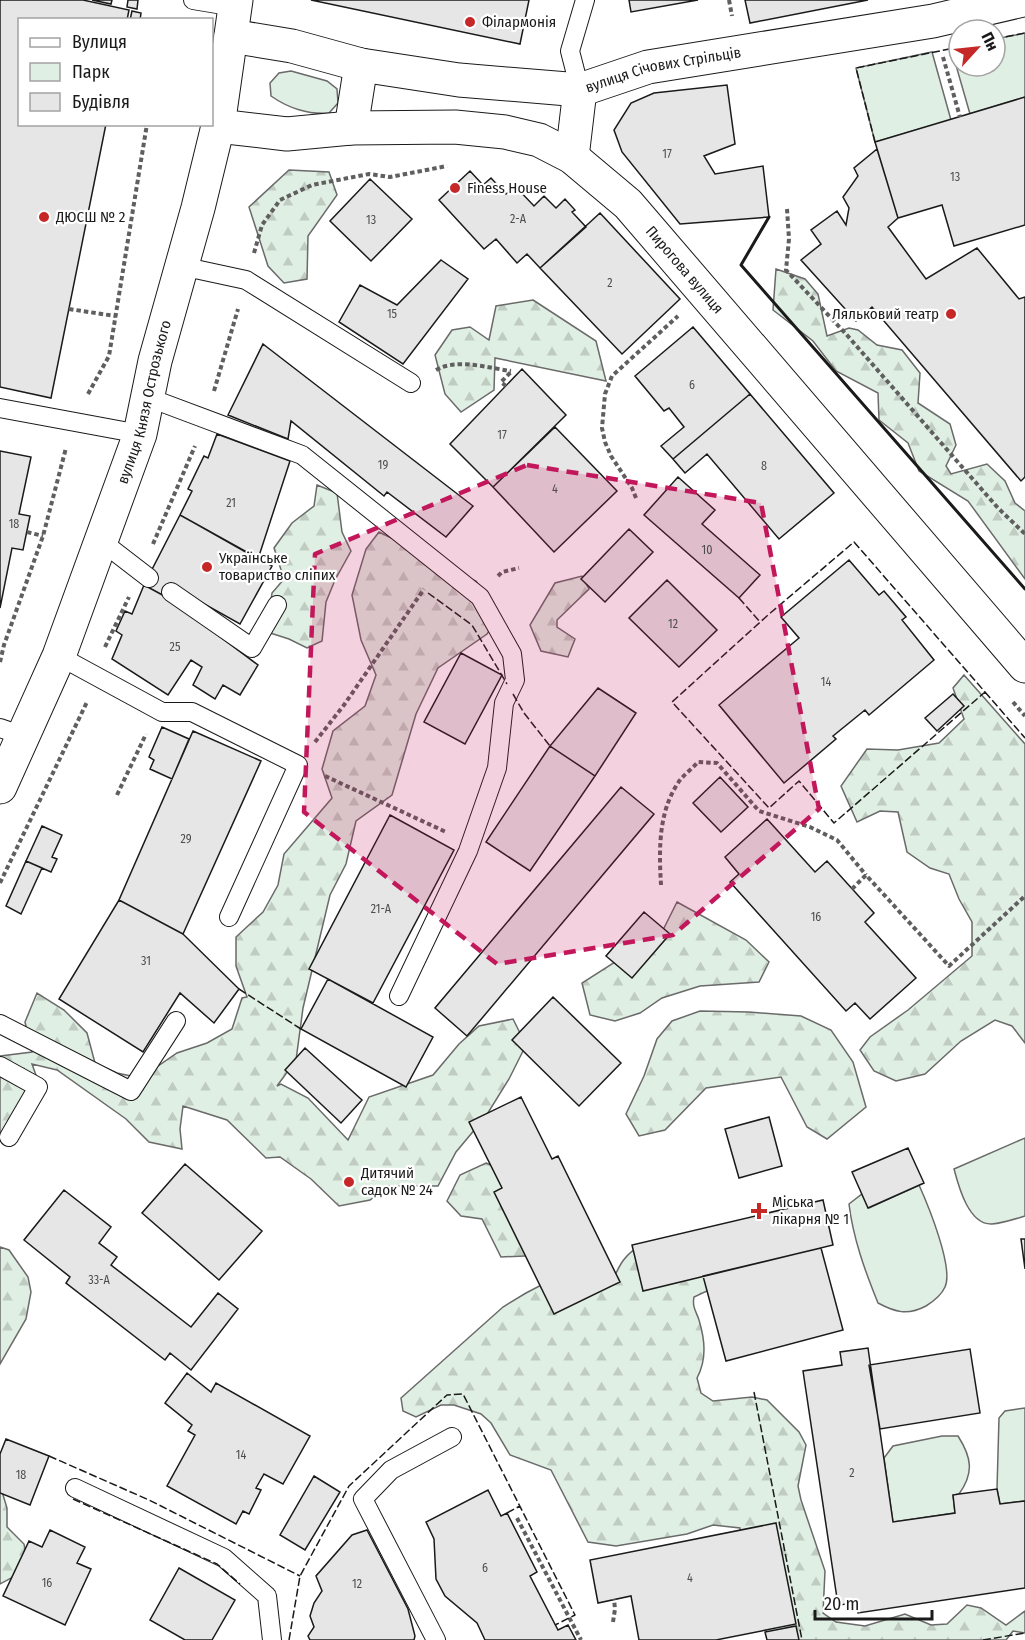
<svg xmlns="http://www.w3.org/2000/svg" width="1025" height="1640" font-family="'Fira Sans Condensed',sans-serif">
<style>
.green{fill:#e0efe3;stroke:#6a6a6a;stroke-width:1.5}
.forest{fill:url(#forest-firs);stroke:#6a6a6a;stroke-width:1.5}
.building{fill:#e6e6e6;stroke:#1a1a1a;stroke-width:1.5}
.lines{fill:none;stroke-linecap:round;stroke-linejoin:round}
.lane-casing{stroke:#1a1a1a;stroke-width:20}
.street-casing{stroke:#1a1a1a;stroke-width:35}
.secondary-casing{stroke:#1a1a1a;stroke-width:35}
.path{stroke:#5f5f5f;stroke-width:4;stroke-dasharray:4.5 3;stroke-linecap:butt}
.lane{stroke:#fff;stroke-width:18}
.street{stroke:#fff;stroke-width:33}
.secondary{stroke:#fff;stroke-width:33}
.fence{stroke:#1a1a1a;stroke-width:1.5;stroke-dasharray:8 3;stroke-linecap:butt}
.wall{stroke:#1a1a1a;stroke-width:3}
.marked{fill:#c2185b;fill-opacity:0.2;stroke:#c2185b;stroke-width:4.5;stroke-dasharray:12 8;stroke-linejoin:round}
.poi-dot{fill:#c62828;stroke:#fff;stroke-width:2}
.labels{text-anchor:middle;stroke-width:4.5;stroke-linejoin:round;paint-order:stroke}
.number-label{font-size:12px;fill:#4d4d4d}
.poi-label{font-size:15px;fill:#1a1a1a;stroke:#fff;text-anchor:start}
.street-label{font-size:15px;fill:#1a1a1a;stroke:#fff}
</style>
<defs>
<pattern id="forest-firs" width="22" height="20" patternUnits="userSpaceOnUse" patternTransform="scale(1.5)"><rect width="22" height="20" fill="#e0efe3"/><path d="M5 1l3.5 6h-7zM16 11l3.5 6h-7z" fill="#c0ccc2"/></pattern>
</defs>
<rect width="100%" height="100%" fill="#fff"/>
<!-- green -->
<path class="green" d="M1025,33V97L970,114L951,48L959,47V66H995V39Z
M932,52L951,120L875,142L856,68Z
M291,71L327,81L337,89L338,103L329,113C309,115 288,108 271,96L270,83L279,73Z
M1025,1138V1216C1015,1219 1003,1223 992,1224C969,1225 959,1188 954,1169Z
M919,1185C928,1205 954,1268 945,1287C941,1296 934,1301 926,1306C907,1316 895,1312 878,1303C865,1271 853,1238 849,1204L862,1194L869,1208Z
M1025,1408V1501L1000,1504L997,1489L999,1418L1005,1411Z
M942,1436H958C972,1458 974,1473 959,1494L953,1495L955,1513L893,1522L884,1458L893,1446Z"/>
<!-- forest -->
<path class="forest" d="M289,170L329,172L337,195L308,236L307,279L284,283L268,266L249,207Z
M776,269L805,279L818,294L827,336L849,328L858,330L877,345L902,350L920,373L918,403L950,424L956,445L946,466L951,474L987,464L1005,481L1015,503L1025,511V579L968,501L919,471L908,443L879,420L878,393L836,371L813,341L773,310Z
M533,300L596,341L606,381L495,358L494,390L461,412L445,394L435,355L452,330L470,327L489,340L496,306Z
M317,485L337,493L342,532L351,551L335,580L326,602L322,641L307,648L289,639L267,632L272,593L284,579L274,548L292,523L314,506Z
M379,532L416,550L432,564L476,581L498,618L487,634L438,668L416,714L392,795L356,821L346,864L330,895L303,1008L296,1060L277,1086L281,1084L308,1098L348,1140L369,1097L433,1075L459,1044L479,1026L513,1019L526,1045L509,1079L486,1116L456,1152L438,1186H389L370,1200L339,1206L311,1179L280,1157L266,1158L227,1120L183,1106L180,1129L182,1149L149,1142L126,1119L57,1070L32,1064L42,1092L0,1141V1056L32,1052L25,1022L37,993L64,1010L87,1033L95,1063L117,1073L131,1076L155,1068L177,1053L207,1043L232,1029L242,998L247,997L236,966V937L263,912L278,885L284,854L332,798L322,769L333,731L365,706L376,675L361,640L352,595L366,549Z
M582,576L589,589L557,620V627L575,639L568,657L541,651L530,625L555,583Z
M964,675L1025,744V1043L1012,1026L995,1020L961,1041L925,1074L896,1081L874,1071L860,1050L870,1037L908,1010L972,956V922L959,899L949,874L930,868L907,852L898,812L880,811L857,822L841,786L867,749L898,750L939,743L964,719L953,688Z
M677,902L746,940L769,962L759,982L700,986L662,998L640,1013L615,1021L590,1015L582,983L662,932Z
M700,1011L749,1012L801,1016L831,1030L853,1062L866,1107L827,1139L807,1127L781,1077L706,1088L665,1130L639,1136L626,1114L644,1076L657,1039L672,1021Z
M486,1163L535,1185L547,1255L501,1257L482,1219L461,1216L447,1201L460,1175Z
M641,1246L711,1277L707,1291L694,1297C692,1307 696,1311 699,1320C705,1340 707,1359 697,1378L701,1393L713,1401L752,1397L767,1400L799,1432L806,1445L798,1486L801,1500L825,1571L823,1613L836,1622L865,1626L905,1614L931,1625L947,1624L967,1605L981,1608L1006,1625L1025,1611V1633L1013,1631L1006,1640H770C767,1627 756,1620 751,1607C741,1582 741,1554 740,1528L713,1525L687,1534L616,1546L588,1542L551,1470L510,1455L491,1423L481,1414L454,1405H441L416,1417L403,1411L401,1398L503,1307L526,1293L549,1281L610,1286C618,1269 623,1254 641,1246Z
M0,1247L9,1250L28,1277L31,1292L26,1319L0,1364Z
M0,1485L7,1508V1527L24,1544L27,1558L17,1575L0,1584Z"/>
<!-- building -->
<path class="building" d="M0,0H83L129,10L127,20H20V124H106L51,398L0,387Z
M92,0H112L111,4Z
M128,0H138L137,9L127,7Z
M311,0H529L520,44Z
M629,0H698L631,12Z
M745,0H868L750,23Z
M132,11L141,13L140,20H130Z
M727,85L735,144L704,156L715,174L763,166L769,217L680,224L622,152L614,130L631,103L654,93Z
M1025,97V225L954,246L942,205L898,218L875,142Z
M877,149L898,218L888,227L926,279L977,248L1019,299L1025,297V477L1021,481L872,307L856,321L801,260L821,244L811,230L837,211L846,225L849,208L843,197L858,176L854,168Z
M470,171L483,185L491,178L506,194L515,186L534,206L544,196L556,208L565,199L575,210L572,212L586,227L540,268L527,254L517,263L496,239L484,249L439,200Z
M370,179L412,219L371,261L330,221Z
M600,213L680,299L622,354L540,268Z
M441,260L468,279L403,364L339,322L360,285L397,305Z
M693,327L750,394L673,459L661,446L684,427L669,408L664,411L635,376Z
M263,344L473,506L446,537L387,492L384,496L291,421L288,439L228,415Z
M522,369L566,415L493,487L450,444Z
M750,394L834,493L779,539L707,454L685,473L673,459Z
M555,427L617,491L554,552L493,487Z
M217,434L290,461L258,559L180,515L192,491L188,489L204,456L208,458Z
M0,451L31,457L19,514L30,516L23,550L12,548L0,608Z
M678,477L715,510L702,524L760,575L739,598L644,515Z
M180,515L272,566L240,624L174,587L168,598L144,585Z
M629,529L653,552L605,602L581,579Z
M849,560L879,595L884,591L906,617L902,620L934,660L869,715L865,710L833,736L836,739L784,783L719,705L799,638L781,617Z
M667,580L717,630L679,667L629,618Z
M144,585L168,598L258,665L240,695L223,685L215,699L193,685L202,667L191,660L168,695L112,659L122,635L116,631L125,611L132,614Z
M461,653L502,675L465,744L424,722Z
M598,688L636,713L595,776L550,746Z
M953,694L964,706L937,731L925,718Z
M162,727L189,739L172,779L150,769L154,760L149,757Z
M193,731L261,761L183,934L119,900Z
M550,746L595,776L530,871L486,842Z
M720,777L748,807L721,832L693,803Z
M621,787L654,814L467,1036L435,1008Z
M390,815L454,850L373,1003L309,969Z
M767,819L815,872L827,861L874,913L865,922L916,978L870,1019L855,1003L846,1011L730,882L739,874L725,857Z
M42,826L62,835L52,857L57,859L51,872L26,861Z
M26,861L42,868L21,914L6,906Z
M119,900L183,934L239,989L214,1023L180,993L143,1052L59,999Z
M644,912L670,934L632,978L606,956Z
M328,979L433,1037L406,1087L301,1029Z
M553,997L621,1063L579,1106L512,1040Z
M305,1048L362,1100L341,1123L285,1070Z
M521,1097L552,1159L558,1156L620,1282L554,1314L494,1192L502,1188L469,1122Z
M769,1117L782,1166L739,1178L725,1129Z
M908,1148L924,1183L868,1208L852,1172Z
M185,1164L262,1231L219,1280L142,1213Z
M64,1190L111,1227L99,1243L117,1257L111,1265L191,1327L218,1293L238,1309L191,1370L170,1353L165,1360L66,1283L70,1277L24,1240Z
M823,1200L833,1245L643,1291L632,1245Z
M1021,1239H1025V1269Z
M821,1248L843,1330L726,1361L703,1276Z
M868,1348L893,1522L955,1513L953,1495L959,1494L997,1489L1000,1504L1025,1501V1588L858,1613L856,1603L838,1605L803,1371L842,1365L840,1352Z
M970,1349L980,1413L880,1429L869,1365Z
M187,1373L211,1392L216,1383L310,1436L283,1484L264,1474L256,1488L261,1490L249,1514L243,1511L236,1524L167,1486L195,1435L188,1431L192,1425L165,1403Z
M6,1439L49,1456L30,1505L0,1493V1454Z
M314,1476L340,1492L305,1550L280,1535Z
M488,1490L501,1516L507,1513L537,1572L530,1576L558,1630L568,1625L576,1640H485L477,1623L445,1596L436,1579L434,1539L426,1522Z
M776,1523L796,1624L716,1640H639L631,1596L598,1603L590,1560Z
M50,1530L85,1547L77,1563L91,1569L65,1625L3,1596L29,1541L42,1547Z
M367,1530L408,1609L415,1636L414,1640H310L308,1636L314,1627L310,1616L314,1603L322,1591L316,1576L352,1535Z
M179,1568L235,1600L212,1640H185L150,1620Z
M796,1626L799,1640H767L765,1632Z"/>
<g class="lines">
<defs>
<path id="lane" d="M193,0L235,7
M580,90L570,51L585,0
M181,266L246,280L411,383
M147,397L302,455L480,597L512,654L515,680L504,703L497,768L468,851L399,996
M0,408L140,434
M101,541L149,578
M171,592L252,648L277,605
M59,656L162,712H192L298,765L229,917
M0,728L23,736
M0,1024L131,1091L176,1021
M0,1066L38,1087L9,1137
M75,1488L224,1558L267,1596L272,1640
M436,1640L363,1499L391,1470L452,1437"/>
<g id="street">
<path id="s1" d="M231,36L292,46L361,65L459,80L580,90L648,67L933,21L1023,0"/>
<path id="s2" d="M218,126L287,134L351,128L455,127L505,132L539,140L572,157L628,204L1025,666"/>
<path d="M351,128L361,65"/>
<path d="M572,157L580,90"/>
</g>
<g id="secondary">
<path id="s3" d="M0,787L59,656L140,434L155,361L198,208L218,126L236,0"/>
</g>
</defs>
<!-- lane casing -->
<use href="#lane" class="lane-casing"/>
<!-- street casing -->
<use href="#street" class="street-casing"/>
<!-- secondary casing -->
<use href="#secondary" class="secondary-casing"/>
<!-- path -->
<path class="path" d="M729,0L732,16
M943,57L960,117
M787,209L789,239L786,270L846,334L998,508L1025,534
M254,253L262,225L280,200L312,185L369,174L390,177L447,166
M69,309L115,316
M436,370C457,358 488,368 511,371
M506,386L501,382L511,372
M214,391L238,309
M88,394L109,356L147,124
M636,498L632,488L611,456L605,442L602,428L605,394L612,376L678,316
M27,532L43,536
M153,544L195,446
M498,576L502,572L519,568
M105,647L129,597
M0,662L4,645L43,536L66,448
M1013,702L1025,716
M315,742L344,705L424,589
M325,776L446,832
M117,795L146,734
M0,883L87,702
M661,885C659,851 658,813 678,783C683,775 692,769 698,762L717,763L759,811L810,827L837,840L866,875
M852,889L866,875L949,966L1025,896
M517,1518L581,1640
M613,1622L615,1609L614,1599"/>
<!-- lane -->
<use href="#lane" class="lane"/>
<!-- street -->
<use href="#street" class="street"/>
<!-- secondary -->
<use href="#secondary" class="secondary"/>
<!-- fence -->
<path class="fence" d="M995,39L1025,33
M875,142L856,68L959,47
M854,542L985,692L834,823L799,781L769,808L672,702L768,615Z
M428,593L472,625L507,684
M739,598L760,622
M985,692L1025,738
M513,694L524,713L550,746
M239,989L301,1029
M754,1392L802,1640
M49,1456L149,1500L300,1576
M73,1499L217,1564L240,1584
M507,1513L520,1506
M289,1640L300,1576L349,1486L447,1395L463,1394L575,1615L555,1625
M983,1640L1025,1633"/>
<!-- wall -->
<path class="wall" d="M769,217L741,265L1025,589"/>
</g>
<!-- marked area -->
<path class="marked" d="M527,465L761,503L819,809L673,935L497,964L304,812L315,554Z"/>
<!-- markers -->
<g class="poi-dot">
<circle cx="470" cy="22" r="6"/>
<circle cx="455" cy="188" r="6"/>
<circle cx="44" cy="217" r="6"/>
<circle cx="951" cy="314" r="6"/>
<circle cx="207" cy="567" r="6"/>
<circle cx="349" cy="1182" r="6"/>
<path d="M756 1202h6v6h6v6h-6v6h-6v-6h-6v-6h6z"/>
</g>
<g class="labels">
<!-- number labels -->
<g class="number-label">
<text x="667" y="158">17</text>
<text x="955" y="181">13</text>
<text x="518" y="223">2-А</text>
<text x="371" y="224">13</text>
<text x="610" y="287">2</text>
<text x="392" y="318">15</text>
<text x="692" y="389">6</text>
<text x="502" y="439">17</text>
<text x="383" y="469">19</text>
<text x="764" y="470">8</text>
<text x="555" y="493">4</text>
<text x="231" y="507">21</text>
<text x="14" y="528">18</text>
<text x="707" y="554">10</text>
<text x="673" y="628">12</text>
<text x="175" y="651">25</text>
<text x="826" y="686">14</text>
<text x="186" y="843">29</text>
<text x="381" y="913">21-А</text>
<text x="816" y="921">16</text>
<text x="146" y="965">31</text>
<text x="99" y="1284">33-А</text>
<text x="241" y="1459">14</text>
<text x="852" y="1477">2</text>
<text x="21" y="1479">18</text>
<text x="485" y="1572">6</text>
<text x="690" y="1582">4</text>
<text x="47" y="1587">16</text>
<text x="357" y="1588">12</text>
</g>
<!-- poi labels -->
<g class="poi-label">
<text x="482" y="27">Філармонія</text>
<text x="467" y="193">Finess House</text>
<text x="56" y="222">ДЮСШ № 2</text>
<text x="939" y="319" text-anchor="end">Ляльковий театр</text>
<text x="219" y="563">Українське<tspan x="219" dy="17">товариство сліпих</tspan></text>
<text x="361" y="1178">Дитячий<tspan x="361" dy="17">садок № 24</tspan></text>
<text x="772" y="1207">Міська<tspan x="772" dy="17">лікарня № 1</tspan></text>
</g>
<!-- street labels -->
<g class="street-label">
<text dy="5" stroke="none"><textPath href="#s1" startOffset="440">вулиця Січових Стрільців</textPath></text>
<text dy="5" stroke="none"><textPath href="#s2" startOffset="520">Пирогова вулиця</textPath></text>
<text dy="5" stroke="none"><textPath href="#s3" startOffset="412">вулиця Князя Острозького</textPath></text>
</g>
</g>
<!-- legend -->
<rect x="18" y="18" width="195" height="108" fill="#ffffff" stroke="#a3a3a3" stroke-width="1.5"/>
<rect x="30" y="38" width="30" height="9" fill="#ffffff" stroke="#a3a3a3" stroke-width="1.5"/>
<text x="72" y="48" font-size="18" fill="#1a1a1a">Вулиця</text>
<rect x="30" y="63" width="30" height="18" fill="#e0efe3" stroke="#a3a3a3" stroke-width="1.5"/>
<text x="72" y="78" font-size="18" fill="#1a1a1a">Парк</text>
<rect x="30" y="93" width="30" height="18" fill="#e6e6e6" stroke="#a3a3a3" stroke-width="1.5"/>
<text x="72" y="108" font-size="18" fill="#1a1a1a">Будівля</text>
<!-- north arrow -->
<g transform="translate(977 48) rotate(63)"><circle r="28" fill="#ffffff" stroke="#a3a3a3" stroke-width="1.5"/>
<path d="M0-4.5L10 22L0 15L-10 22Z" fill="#c62828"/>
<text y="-9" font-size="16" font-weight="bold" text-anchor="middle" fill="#1a1a1a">Пн</text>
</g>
<!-- scale -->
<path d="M815 1610v9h117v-9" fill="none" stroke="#1a1a1a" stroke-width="3"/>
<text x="824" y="1610" font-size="18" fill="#1a1a1a" stroke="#ffffff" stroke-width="4.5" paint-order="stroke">20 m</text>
</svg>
